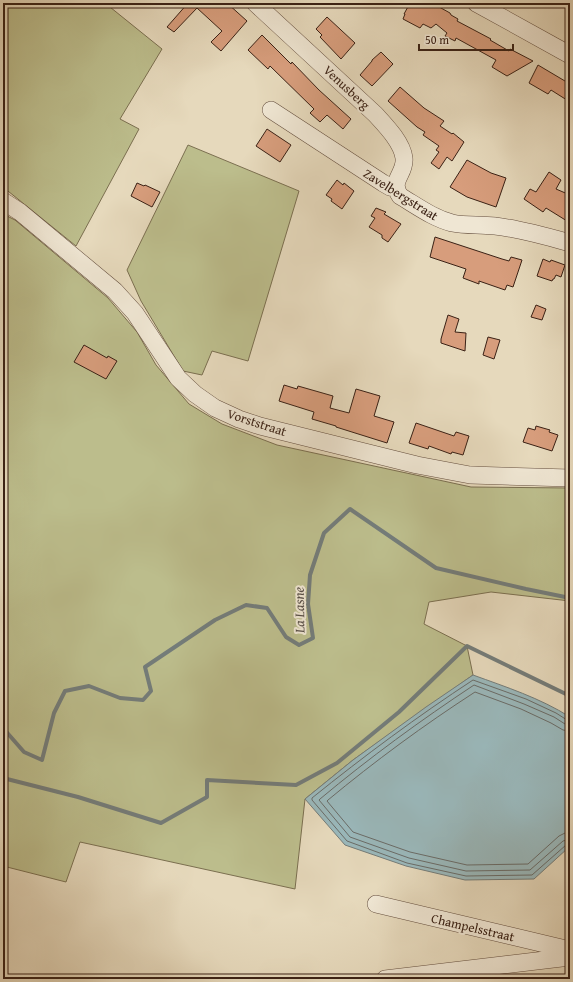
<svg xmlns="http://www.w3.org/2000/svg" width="573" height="982" font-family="'Gentium Book Plus',serif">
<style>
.green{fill:#bcbd8c;stroke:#7b6f50}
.water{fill:#9ab8bb;stroke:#747c79}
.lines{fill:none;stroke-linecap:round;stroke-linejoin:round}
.shore{stroke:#6a6c68;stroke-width:1}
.stream{stroke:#747c79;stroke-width:4}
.building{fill:#d79d7c;stroke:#3a2115}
.minor-casing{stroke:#654f3f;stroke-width:18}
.minor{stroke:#efe6d3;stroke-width:17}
.labels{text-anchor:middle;stroke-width:4;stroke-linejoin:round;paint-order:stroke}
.street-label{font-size:13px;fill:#3a2115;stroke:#efe6d3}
.water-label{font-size:14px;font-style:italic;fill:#574e47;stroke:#efe6d3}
</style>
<rect width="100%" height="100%" fill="#e6d9bc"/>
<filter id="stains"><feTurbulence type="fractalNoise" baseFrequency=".005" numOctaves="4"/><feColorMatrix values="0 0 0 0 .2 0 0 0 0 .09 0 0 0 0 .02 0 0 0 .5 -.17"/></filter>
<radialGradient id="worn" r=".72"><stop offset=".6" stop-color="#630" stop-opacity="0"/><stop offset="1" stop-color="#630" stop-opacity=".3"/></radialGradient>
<!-- green -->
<path class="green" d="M3,3H105L162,49L120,119L139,129L76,246L3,187Z
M188,145L299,191L248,361L212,351L202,375L183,371L141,301L127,270Z
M3,214L15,220L108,298L137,332L156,365L189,404L222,424L277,445L471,487L570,488V601L491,592L429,602L424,624L467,646L473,675L353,760L305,799L295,889L80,842L66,882L3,866Z"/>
<!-- water -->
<path class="water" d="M473,675C506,687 540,698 570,717V845L568,848L534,879L465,880L406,866L345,845L305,799L353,760L426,707Z"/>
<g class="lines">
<!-- shore -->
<path class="shore" d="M570,720H567L556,713L526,699L473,680C418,716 364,756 312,798V800L347,841L407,863L466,876L532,875L566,845L570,844
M570,725L565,724L554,717L524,704L474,685C421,720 369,758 320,799L319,800L350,837L409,858L466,871L530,870L563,841L570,839
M570,731L563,730L551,723L521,709L475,692C424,725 375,761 328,800L327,801L353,832L410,852L467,865L528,864L559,836L565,833H570"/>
<!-- stream -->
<path class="stream" d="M3,728L24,752L42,760L54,713L65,691L89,686L120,698L143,700L151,691L145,667L215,620L246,605L267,608L286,637L299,645L313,638L308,604L310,575L324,533L350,509L436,568L526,589L570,598
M3,778L78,797L161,823L207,797V780L296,785L337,763L399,712L467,646L570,696"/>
</g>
<!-- building -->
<path class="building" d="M188,3H227L247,21L221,51L211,42L222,31L197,8L174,32L167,27Z
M410,3H432L450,13L451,15L458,19L457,21L491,39L490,40L509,51L510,49L533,61L507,76L492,67L496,60L456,38L455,41L445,36L447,33L436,24L431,28L423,24L420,28L403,19L405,14H404Z
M327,17L355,43L341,59L320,37L322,35L316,29Z
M262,35L291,64L292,62L319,90L351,119L343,129L327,115L320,122L310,113L314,109L270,66L268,69L248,50Z
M381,52L393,64L372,86L360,75L372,61V60Z
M538,65L570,84V102L551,90L548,94L529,83Z
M400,87L424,108L444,121L440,126L452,134L453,133L464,142L452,161L447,157L439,169L431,163L439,152L436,150L439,146L423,135L425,132L417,127L388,101Z
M267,129L291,145L280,162L256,146Z
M467,160L491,173L506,178L496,207L467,197L450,187Z
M549,172L561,180L556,189L570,195V215L567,221L546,208L543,212L524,199L530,189L536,192Z
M337,180L343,185L344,183L354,191L342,209L331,201L332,199L326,195Z
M137,183L144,186L145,185L160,192L152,207L131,196Z
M376,208L386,212L384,214L401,224L388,242L382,238V235L369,227L375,218L371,216Z
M435,237L502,259L509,261L511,257L522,260L513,287L507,285L505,290L479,281V284L463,278L466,269L430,257Z
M543,259L550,262L551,260L565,265L561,277L556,275L554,279H553L552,281L537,276Z
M536,305L546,309L542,320L531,317Z
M448,315L459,319L455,332L466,333L465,351L441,343V339Z
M488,337L500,340L494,359L483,355Z
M84,345L107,358L108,356L117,361L106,379L74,362Z
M284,385L297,389L298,386L333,396L330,408L349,413L356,389L380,396L374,416L394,422L387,443L336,427V426L312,419L314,412L279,401Z
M416,423L454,436L456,432L469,436L463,455L452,452L451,454L429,446L428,449L409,443Z
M536,426L550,430L549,432L558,435L552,451L523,442L528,428L535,430Z"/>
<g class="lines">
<defs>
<path id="minor" d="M255,3L375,114C385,125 402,142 404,158C406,174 389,180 400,196C417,206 433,218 452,223C466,226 481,224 495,226C521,229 545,236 570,243
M476,3L570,55
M271,110L383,183L390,187L396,188
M3,201L20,212L115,291L135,313L178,378L195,394L215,408L239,419L260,426L417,465L470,475L570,478
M376,904L570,950
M385,979L570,957"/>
</defs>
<!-- minor casing -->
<use href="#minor" class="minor-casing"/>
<!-- minor -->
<use href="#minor" class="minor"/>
</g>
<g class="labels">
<!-- street labels -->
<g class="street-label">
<text transform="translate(347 87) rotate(43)" y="5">Venusberg</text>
<text transform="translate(401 194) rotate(32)" y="5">Zavelbergstraat</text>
<text transform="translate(257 422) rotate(18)" y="5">Vorststraat</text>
<text transform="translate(473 927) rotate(13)" y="5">Champelsstraat</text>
</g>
<!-- water labels -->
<g class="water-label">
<text transform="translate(299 610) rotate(-91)" y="5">La Lasne</text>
</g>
</g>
<!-- margin -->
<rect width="573" height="982" fill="none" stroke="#e6d9bc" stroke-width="16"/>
<rect x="4" y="4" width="565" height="974" fill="none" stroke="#3a2115" stroke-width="2"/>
<rect x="8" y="8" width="557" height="966" fill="none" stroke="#3a2115"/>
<!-- scale -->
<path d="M419 44v6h94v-6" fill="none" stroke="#3a2115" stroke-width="2"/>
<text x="425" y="44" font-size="12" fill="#3a2115" stroke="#efe6d3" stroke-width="3" paint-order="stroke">50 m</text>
<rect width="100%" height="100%" filter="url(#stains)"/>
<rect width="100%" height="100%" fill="url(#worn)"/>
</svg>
